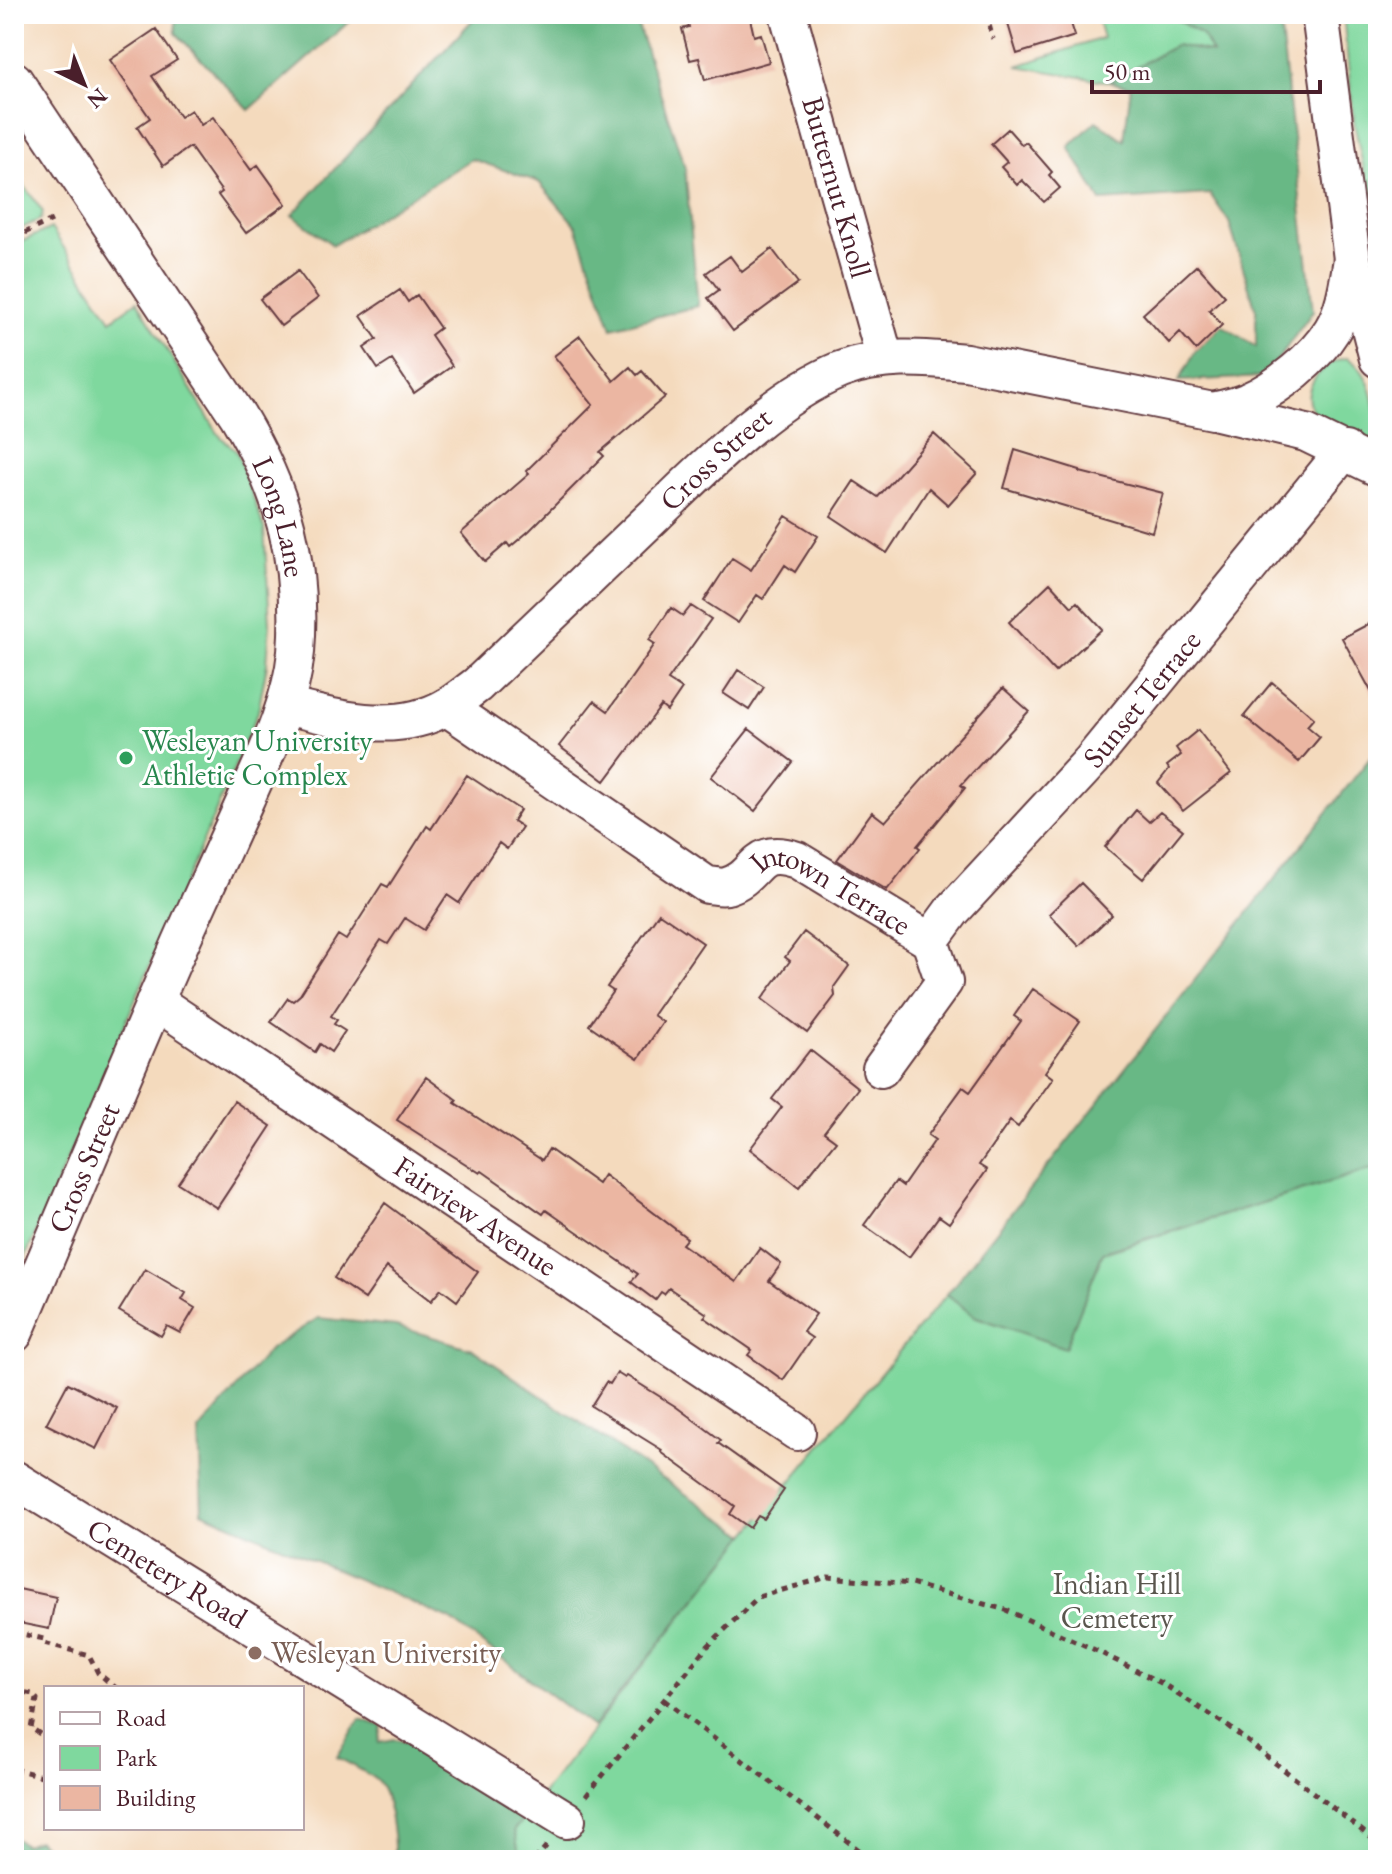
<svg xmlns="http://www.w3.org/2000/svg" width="1392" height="1874" font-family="'EB Garamond',serif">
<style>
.green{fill:#7fd89e;stroke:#647c64;stroke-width:2}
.forest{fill:#67b885;stroke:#586c58;stroke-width:2}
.building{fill:#ebb6a2}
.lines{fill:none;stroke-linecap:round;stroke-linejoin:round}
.minor-casing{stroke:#643b41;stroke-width:40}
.path{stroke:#643b41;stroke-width:5;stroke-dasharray:6 6;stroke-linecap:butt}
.minor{stroke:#fff;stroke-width:36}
.leisure-dot{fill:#2e9e5b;stroke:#fff;stroke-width:3}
.education-dot{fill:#8d6e63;stroke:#fff;stroke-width:3}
.labels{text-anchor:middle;stroke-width:6;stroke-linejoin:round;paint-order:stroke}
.street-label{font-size:30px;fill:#4a1f2b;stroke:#fff}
.leisure-label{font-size:30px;fill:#27864d;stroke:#fff;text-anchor:start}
.park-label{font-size:30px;fill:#5a564e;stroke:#fff}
.education-label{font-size:30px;fill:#785e54;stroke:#fff;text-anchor:start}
</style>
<rect width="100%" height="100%" fill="#fff"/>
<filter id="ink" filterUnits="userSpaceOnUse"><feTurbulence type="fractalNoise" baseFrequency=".0125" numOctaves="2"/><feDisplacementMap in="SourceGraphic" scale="16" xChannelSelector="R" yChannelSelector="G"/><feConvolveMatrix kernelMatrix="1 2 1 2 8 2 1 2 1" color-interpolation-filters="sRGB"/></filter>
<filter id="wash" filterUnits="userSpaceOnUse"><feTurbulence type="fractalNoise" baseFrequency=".006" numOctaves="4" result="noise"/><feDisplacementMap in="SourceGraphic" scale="32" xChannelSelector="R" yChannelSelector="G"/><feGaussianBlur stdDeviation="1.8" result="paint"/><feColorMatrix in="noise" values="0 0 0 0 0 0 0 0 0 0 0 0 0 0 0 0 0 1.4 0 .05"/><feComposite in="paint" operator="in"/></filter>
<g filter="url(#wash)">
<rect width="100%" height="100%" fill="#f4dabd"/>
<!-- green -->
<path class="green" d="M1096,14H1167L1202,35L1213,53L1176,45L1109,82L1017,66L1103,38Z
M1343,14H1378V194L1370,200L1354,122Z
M14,171L43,212L41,219L14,232Z
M51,228L111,320L137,301L219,435L237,452L264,528L270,623L267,664L258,712L14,1284V245Z
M1347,358C1376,373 1378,420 1378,448L1315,413C1295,392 1325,359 1347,358Z
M1378,1167V1860H490L746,1535L947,1294L974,1316L1065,1347L1103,1253Z"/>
<!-- forest -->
<path class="forest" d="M175,14H358L249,110L176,33Z
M478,14H634L685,168L698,306L612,328L576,226L539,182L472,159L333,245L292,215Z
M1167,14H1279L1313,311L1265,377L1179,381L1196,350L1222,325L1256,347V310L1229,222L1210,194L1101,201L1069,147L1096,121L1124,140L1131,87L1109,82L1176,45L1212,53L1202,35Z
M1378,748V1167L1103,1252L1065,1348L974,1316L947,1294Z
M318,1318L396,1326L472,1349L746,1535L593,1727L450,1619L202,1512L199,1431L270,1349Z
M360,1719L382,1726L379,1742L395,1739L430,1748L505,1800L523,1819L514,1830L521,1860H394C395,1841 390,1793 376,1780C365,1771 350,1764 337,1757Z
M14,1838L25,1845L38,1840L54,1855L52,1860H14Z"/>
<g id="blocks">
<!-- building -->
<path class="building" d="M686,14H749L754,36L761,34L769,62L705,80L699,58L690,60L682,29L689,27Z
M1005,14H1068L1075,36L1017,54Z
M156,29L177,60L152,76L180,117L191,110L201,125L213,117L251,170L258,165L286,204L246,233L218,195L222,192L190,147L163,166L137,127L150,118L110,60Z
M1008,129L1022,145L1026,142L1052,172L1049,175L1060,188L1044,202L1022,180L1017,185L1001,167L1007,162L991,144Z
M772,249L798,283L733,331L708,298L719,290L706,273L730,256L742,272Z
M1197,265L1225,296L1209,310L1222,325L1196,350L1180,332L1169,343L1143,314Z
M298,271L318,298L281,326L260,299Z
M400,290L408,302L417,295L440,328L431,335L452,366L414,393L392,360L378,369L364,348L377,339L361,316Z
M580,336L614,381L630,367L637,375L642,371L665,397L600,452L604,456L529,531L510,547L507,543L485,562L461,533L529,474L526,471L593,405L554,356Z
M934,434L977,473L948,505L929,488L887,553L831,516L854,481L878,497Z
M1015,450L1080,470V472L1163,493L1152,532L1004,488Z
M786,516L818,536L795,572L785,565L763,599L757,595L738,623L704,601L732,558L751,570Z
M1050,583L1072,607L1077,602L1102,629L1055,672L1009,622Z
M691,606L711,619L668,680L682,689L667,711L661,706L605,781L559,746L594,701L608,711L655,644L649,640L671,608L683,616Z
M1378,619V704L1342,638Z
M738,670L764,687L749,710L723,693Z
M1272,682L1314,718L1307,726L1320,737L1299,762L1244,716Z
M1003,688L1029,711L961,785L965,788L917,846L920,848L887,890L837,860L872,812L885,822Z
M749,729L793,762L755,811L711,777Z
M1198,730L1231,773L1183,811L1158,783L1169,769L1167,766L1181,755L1176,748Z
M467,775L520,810L513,821L522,827L507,849L499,843L459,903L447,895L424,930L405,918L388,944L381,940L331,1016L337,1020L334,1024L345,1031L331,1052L320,1044L315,1052L271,1022L288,998L293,1001L300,995L338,935L346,940L382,884L388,887L427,826L431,829Z
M1136,810L1149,822L1160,812L1183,830L1143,879L1105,847Z
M1081,883L1112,915L1079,946L1049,914Z
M659,913L703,943L653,1015L663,1022L638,1059L589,1025L613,991L607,987Z
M804,932L849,966L834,987L835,996L807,1033L762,999L790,961L785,957Z
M1033,989L1080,1021L1045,1072L1053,1078L1018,1127L1010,1121L979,1165L987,1170L949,1223L939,1216L909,1257L864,1225L896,1181L903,1186L935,1140L928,1135L963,1087L970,1092L1021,1021L1014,1016Z
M810,1050L858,1088L824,1132L836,1141L799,1187L750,1149L782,1107L772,1099Z
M426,1077L457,1100L455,1103L542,1160L549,1149L598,1184L604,1175L687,1238L682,1244L736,1282L760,1248L781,1264L769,1281L816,1314L803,1332L812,1338L783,1380L748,1355L752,1350L704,1317L707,1314L669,1288L664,1294L661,1292L655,1300L631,1282L638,1274L546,1210L543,1214L482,1171L480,1173L397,1120Z
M234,1101L271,1126L217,1208L178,1183Z
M385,1203L478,1272L457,1301L441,1289L431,1301L387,1267L365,1299L334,1278Z
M145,1269L186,1293L182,1300L195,1308L180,1333L167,1326L161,1336L119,1311Z
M617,1373L625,1378L627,1376L675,1406L721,1440L718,1443L784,1490L764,1519L758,1516L750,1528L730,1514L735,1506L661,1452L662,1450L591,1406L606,1382L610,1384Z
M68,1383L117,1408L96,1449L46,1424Z
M14,1588L56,1597L49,1629L14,1622Z"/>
</g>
</g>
<g filter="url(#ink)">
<use href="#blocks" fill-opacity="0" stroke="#643b41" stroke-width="2"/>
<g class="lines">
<defs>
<g id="minor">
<path id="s1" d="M788,14L885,359"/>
<path d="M1320,14L1352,259L1378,359"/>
<path id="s2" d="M14,80L238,416C284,493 303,562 296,652C291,704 266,754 245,801C225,845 205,889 185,933C126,1066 71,1201 14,1334"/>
<path d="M1218,412L1306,433L1378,468"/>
<path id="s3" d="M285,706C337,718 395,736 446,707C457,701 467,692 477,685C536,628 595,572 654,516C706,466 772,398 840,370C880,354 924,358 966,362L1213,411C1224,408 1238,406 1248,401C1279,387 1314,359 1332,330C1345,309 1348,282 1352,259"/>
<path id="s4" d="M446,707L707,885C713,885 722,888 727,886C760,876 752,845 797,860L930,941L944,982L881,1069"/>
<path id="s5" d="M930,941L952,911L1092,760L1345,450"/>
<path id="s6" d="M155,1001L797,1432"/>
<path id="s7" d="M14,1479L567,1820"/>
</g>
</defs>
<!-- minor casing -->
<use href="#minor" class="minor-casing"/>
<!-- path -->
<path class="path" d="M986,14L993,39
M14,238L54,219
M14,1632L44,1639V1643L89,1655L98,1673L116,1688
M14,1690L32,1694L37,1699L31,1728L46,1738
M664,1700L872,1860
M14,1769L46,1777
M586,1796L707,1647L758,1597L828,1577L911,1584L1006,1610L1093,1649L1163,1684L1229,1727L1378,1843
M535,1860L548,1844"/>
<!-- minor -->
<use href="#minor" class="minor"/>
</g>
</g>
<!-- markers -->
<circle class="leisure-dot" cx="126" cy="758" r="8"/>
<circle class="education-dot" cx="255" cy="1653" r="8"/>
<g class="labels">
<!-- street labels -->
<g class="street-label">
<text dy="10" stroke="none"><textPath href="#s1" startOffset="180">Butternut Knoll</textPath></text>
<text dy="10" stroke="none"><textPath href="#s3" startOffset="532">Cross Street</textPath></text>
<text dy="10" stroke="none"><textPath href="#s2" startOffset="514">Long Lane</textPath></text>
<text dy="10" stroke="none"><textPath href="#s5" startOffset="322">Sunset Terrace</textPath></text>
<text dy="10" stroke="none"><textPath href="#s4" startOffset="458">Intown Terrace</textPath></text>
<text transform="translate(84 1168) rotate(-67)" y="10">Cross Street</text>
<text dy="10" stroke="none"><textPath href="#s6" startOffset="386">Fairview Avenue</textPath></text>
<text dy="10" stroke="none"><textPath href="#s7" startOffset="180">Cemetery Road</textPath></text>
</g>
<!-- leisure labels -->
<g class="leisure-label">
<text x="142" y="751">Wesleyan University<tspan x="142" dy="34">Athletic Complex</tspan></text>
</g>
<!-- park labels -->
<g class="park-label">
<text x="1117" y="1594">Indian Hill<tspan x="1117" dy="34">Cemetery</tspan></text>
</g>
<!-- education labels -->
<g class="education-label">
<text x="271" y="1663">Wesleyan University</text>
</g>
</g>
<!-- margin -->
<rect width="1392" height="1874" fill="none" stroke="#fff" stroke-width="48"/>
<!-- legend -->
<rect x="44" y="1686" width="260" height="144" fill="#ffffff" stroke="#b7a5aa" stroke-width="2"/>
<rect x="60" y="1712" width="40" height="12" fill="#ffffff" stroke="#b7a5aa" stroke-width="2"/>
<text x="116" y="1726" font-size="24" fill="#4a1f2b">Road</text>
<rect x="60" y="1746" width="40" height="24" fill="#7fd89e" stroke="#b7a5aa" stroke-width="2"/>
<text x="116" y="1766" font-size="24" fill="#4a1f2b">Park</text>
<rect x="60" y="1786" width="40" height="24" fill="#ebb6a2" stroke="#b7a5aa" stroke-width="2"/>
<text x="116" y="1806" font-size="24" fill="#4a1f2b">Building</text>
<!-- north arrow -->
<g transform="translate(84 84) rotate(137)" stroke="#ffffff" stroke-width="6" paint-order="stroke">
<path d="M0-6L14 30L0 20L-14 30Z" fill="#4a1f2b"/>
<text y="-12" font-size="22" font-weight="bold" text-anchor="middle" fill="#4a1f2b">N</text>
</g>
<!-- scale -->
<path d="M1092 80v12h228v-12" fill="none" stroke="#4a1f2b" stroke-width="4"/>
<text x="1104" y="80" font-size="24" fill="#4a1f2b" stroke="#ffffff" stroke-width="6" paint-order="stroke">50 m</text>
</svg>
